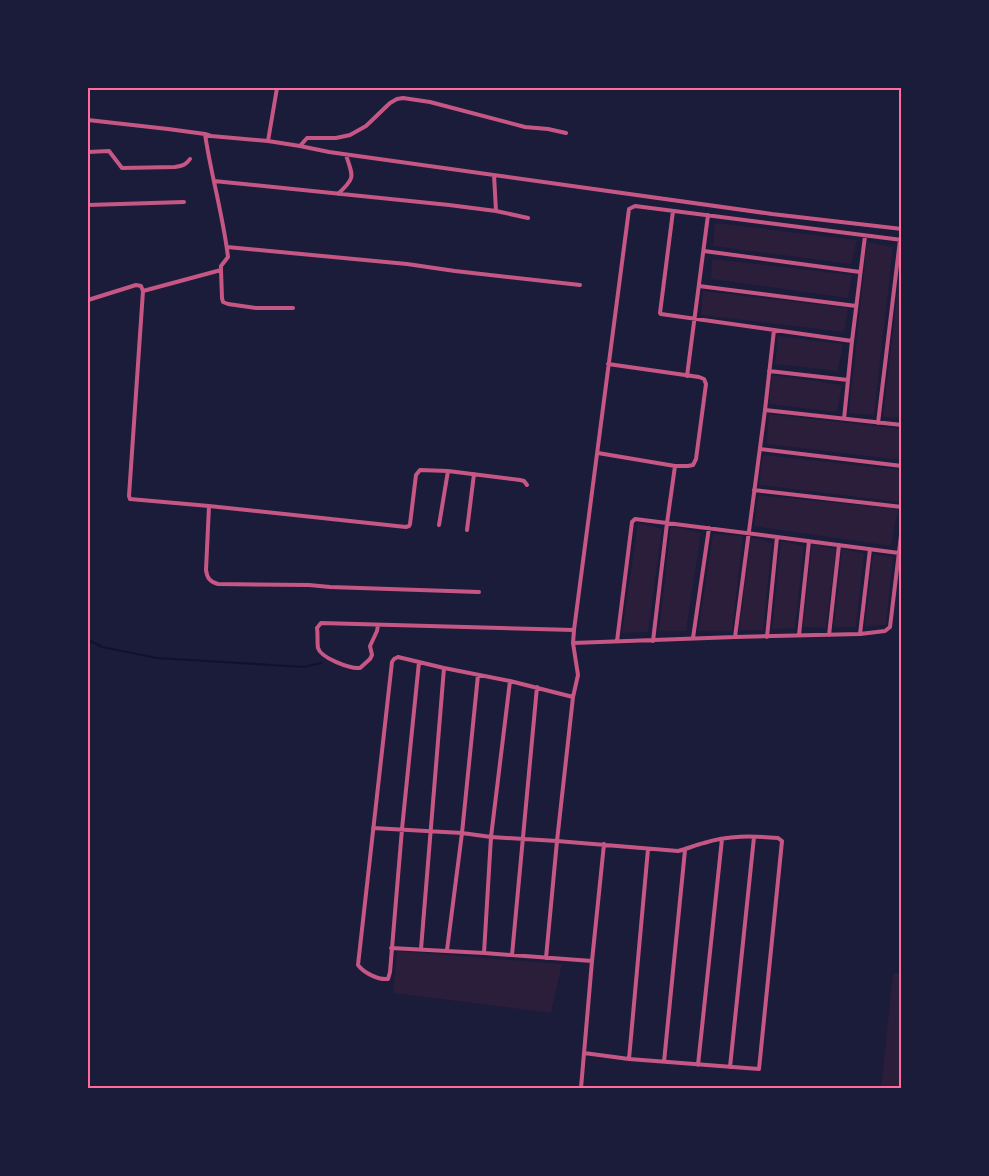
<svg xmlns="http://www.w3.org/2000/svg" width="989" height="1176" font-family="'Alegreya Sans',sans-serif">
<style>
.green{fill:#2a1e3b}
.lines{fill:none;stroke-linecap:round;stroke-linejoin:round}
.stream{stroke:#12122b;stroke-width:2}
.minor{stroke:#c65784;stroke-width:4}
.neatline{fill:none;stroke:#ff6b9d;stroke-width:2}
</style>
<rect width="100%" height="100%" fill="#1b1b3a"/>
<!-- green -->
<path class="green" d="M715,223L857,240L851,264L713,246Z
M867,242L893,247L874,415L849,413Z
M712,259L852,275L848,298L711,279Z
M901,260L902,418H901L883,417Z
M703,291L848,308L844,332L701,315Z
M778,336L843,344L838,371L775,364Z
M772,375L842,385L837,412L769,404Z
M769,414L901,429V460L767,444Z
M763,455L901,470L899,502L759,485Z
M758,495L898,509L891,546L754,526Z
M638,523L662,529L648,632L622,633Z
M671,526L701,533L686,631H659Z
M713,534L743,536L732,631H698Z
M751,537L772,543L763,630H739Z
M781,541L804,546L795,628L772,629Z
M812,544L836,549L826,628L803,627Z
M842,549L864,553L856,627H834Z
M873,554L893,557L886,625L865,626Z
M397,951L562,964L551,1013L393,993Z
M893,973H901V1088H881Z"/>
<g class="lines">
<!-- stream -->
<path class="stream" d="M88,640L102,647L157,658L304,667L321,663"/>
<!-- minor -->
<path class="minor" d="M88,120L168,129L205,134C211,175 223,215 228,257L221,266V270L143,291
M205,134L211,136L268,141L300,146L307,138H336L350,135L366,126L390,103L397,99L403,98L430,102L525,127L548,129L566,133
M268,141L277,88
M300,146L329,152L772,214L902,229
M88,152L109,151L122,168L175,167C182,166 186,165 190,159
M494,175L496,211
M214,181L449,205L496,211L528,218
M338,194C356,177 353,177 346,155
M88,205L184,202
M673,211L660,313L661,314L852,341
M227,247L407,264L455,271L580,285
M704,251L860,272
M221,270L222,298L223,302L228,304L256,308H293
M699,286L856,306
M88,300L136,285L141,286L143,291L129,496L130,499L209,506L406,527L409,526L410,524L416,475L420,470L448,471L520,480L524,481L527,485
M769,371L848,380
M687,376L708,215
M765,410L774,330
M844,419L852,341L865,236
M878,423L900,240
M760,449L902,466
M598,453L675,466H688L693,465L696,459L706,384L704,379L699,377L608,364
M754,490L902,507
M209,506L206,570C207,578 210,582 218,584L309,585L330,587L479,592
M439,525L448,471
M467,530L474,474
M378,625L377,631L370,646L372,655L370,659L360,668C350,669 321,658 318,648C317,642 318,634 317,628L321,623L574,630
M860,634L870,549
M799,635L809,541
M829,635L839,545
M735,637L765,410L902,425
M767,637L777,537
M693,638L709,528
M617,641L632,522L635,519L777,537L899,553
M653,641L667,523L675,466
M573,643L735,637L860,634L885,631L890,627L902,527
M419,662L402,829L390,972L388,979C378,980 364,973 358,965L392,662L394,659L398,657L444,668L510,681L573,697
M373,828L462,833L491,837L557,841L678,851C687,849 695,845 704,843C728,835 753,836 778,838L782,841L759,1069L629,1059L584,1053
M391,948L484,953L592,961
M421,949L444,668
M447,950L462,833L478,675
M484,953L491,837L510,681
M512,955L537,687
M546,958L557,841L573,697L578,675L573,643L574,630L629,209L635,206L902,240
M629,1059L648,849
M664,1062L685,850
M698,1065L722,839
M730,1067L754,837
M581,1088L592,961L604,844"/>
</g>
<!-- border -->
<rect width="989" height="1176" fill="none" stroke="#1b1b3a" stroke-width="178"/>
<rect x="89" y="89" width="811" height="998" class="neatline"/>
</svg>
